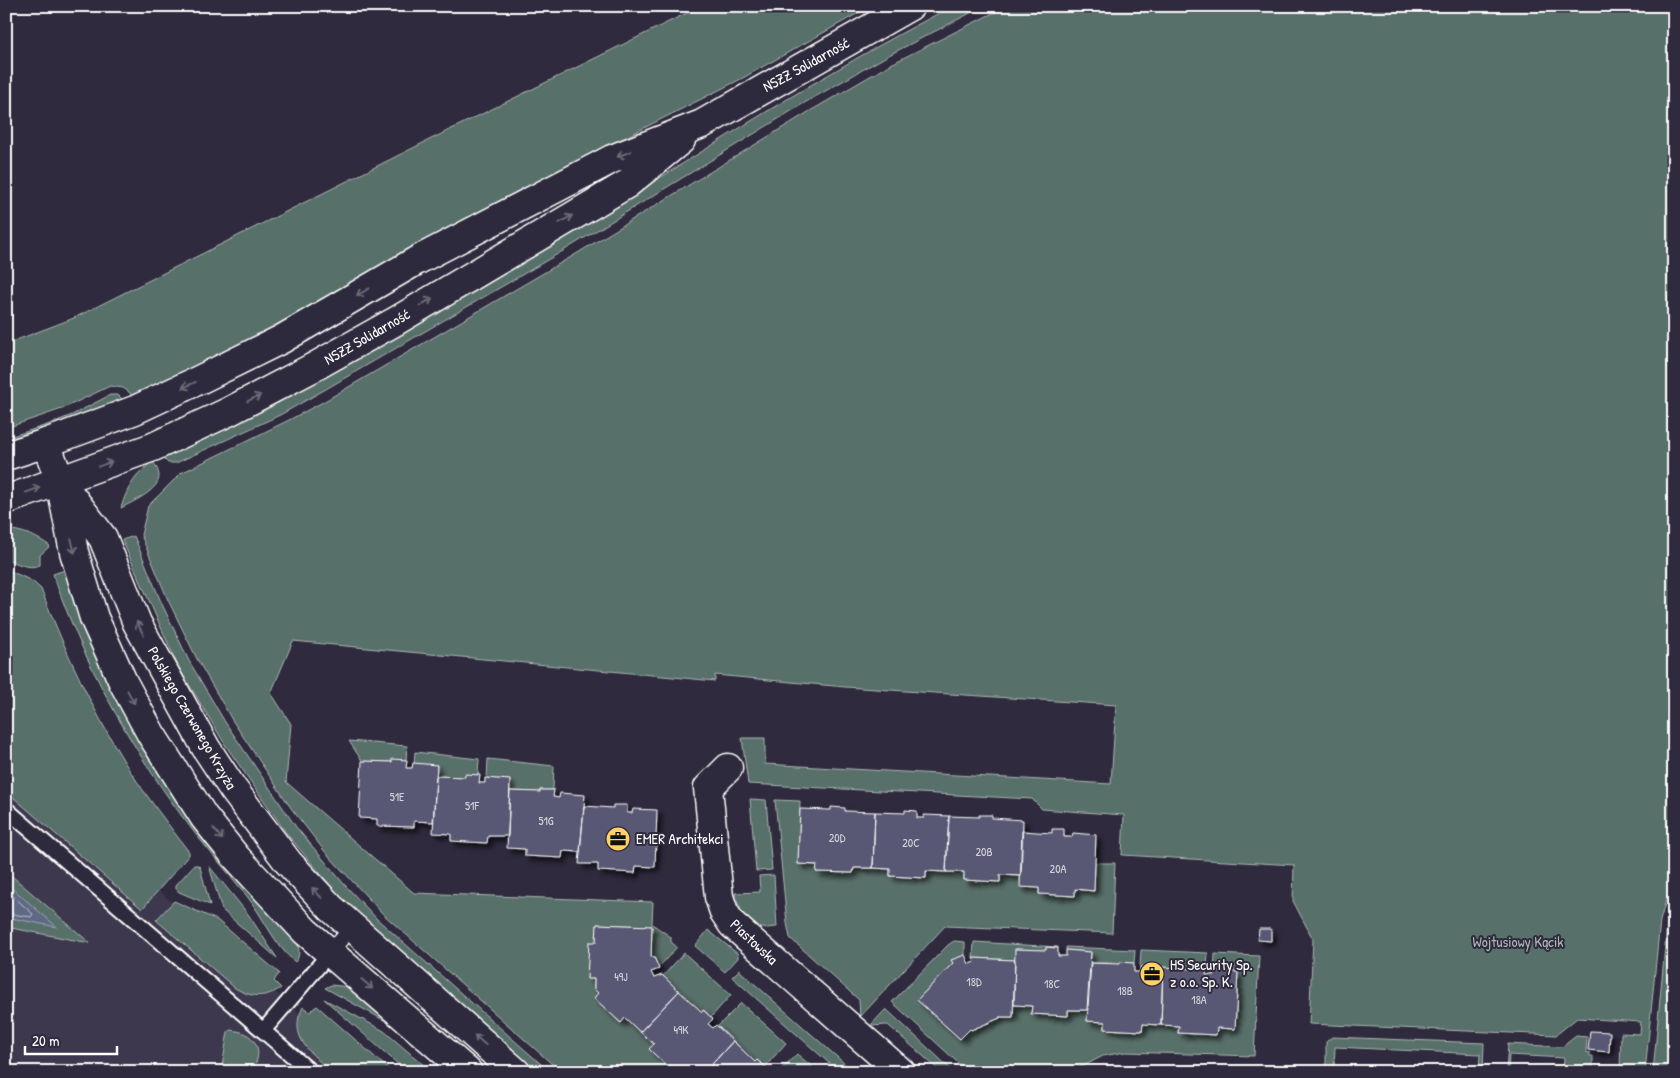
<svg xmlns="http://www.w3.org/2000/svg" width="1680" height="1078" font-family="'Patrick Hand',sans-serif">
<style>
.built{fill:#3c384e}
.green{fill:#596f6a;stroke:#acb7b4}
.water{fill:#5e6985;stroke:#9ea5b6}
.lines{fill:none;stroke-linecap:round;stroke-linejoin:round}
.shore{stroke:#bfc3ce;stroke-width:1}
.building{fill:#595875;stroke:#fff;filter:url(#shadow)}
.service-casing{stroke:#fff;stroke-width:18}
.minor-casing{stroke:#fff;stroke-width:31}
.tertiary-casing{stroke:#fff;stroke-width:31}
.secondary-casing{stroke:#fff;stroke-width:31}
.service{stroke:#2f2a3d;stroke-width:14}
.minor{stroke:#2f2a3d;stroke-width:28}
.tertiary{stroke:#2f2a3d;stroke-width:28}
.secondary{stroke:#2f2a3d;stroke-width:28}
.oneway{stroke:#6d6a77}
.labels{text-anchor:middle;stroke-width:4;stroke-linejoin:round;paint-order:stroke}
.number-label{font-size:12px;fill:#d6d5dc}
.street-label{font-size:15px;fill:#fff;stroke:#2f2a3d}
.poi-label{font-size:15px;fill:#fff;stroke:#2f2a3d;text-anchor:start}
.park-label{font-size:15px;fill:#acb7b4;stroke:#2f2a3d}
</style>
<defs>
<filter id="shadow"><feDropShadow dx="4.5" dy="4.5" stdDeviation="2.5" flood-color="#0009"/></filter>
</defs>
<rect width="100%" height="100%" fill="#2f2a3d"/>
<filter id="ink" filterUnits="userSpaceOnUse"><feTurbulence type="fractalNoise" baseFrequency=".02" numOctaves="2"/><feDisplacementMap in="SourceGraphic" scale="10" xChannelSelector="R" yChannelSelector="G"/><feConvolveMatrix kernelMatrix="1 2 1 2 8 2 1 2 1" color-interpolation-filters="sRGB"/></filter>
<g filter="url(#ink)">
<!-- built -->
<path class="built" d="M6,768L80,822L367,1072H6Z"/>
<!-- green -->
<path class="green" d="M701,6H871L741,79L503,199L304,314L134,399L129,392L123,388L110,386L62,409L6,428V344L74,318L417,146Z
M953,6H984L887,56L806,102L568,248L326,389L280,415L176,463H168L162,457C198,439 238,424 274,405C372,352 468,295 563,238C692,159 818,75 953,6Z
M1007,6H1674V890L1666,900L1660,921L1645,1072H1620L1621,1033L1640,1034L1641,1022L1577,1018L1556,1035L1309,1024L1313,939L1293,901L1294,865L1122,855L1124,815L1042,809L1032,799L748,784L742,738H765V764L1111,784L1116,705L845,687L715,675V681L293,641L271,693L291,724L286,782L414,893L653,902L652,924L671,937V942L677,947L658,968L654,957H651L652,926L597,924L596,942L588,979H594V989L598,993L594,999L620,1023L625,1018L654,1044L649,1049L673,1072H561L383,914L326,853L291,808L232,720L197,659L168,600L141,535L148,506L181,473L287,421L323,402L576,254L810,111L891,64Z
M110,395H118L125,402L6,444V438L47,425L72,415Z
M153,461C155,465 159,471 159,476C159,491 132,502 121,508C127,487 136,474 153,461Z
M6,529C23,531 36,536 50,546L40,555V565C28,570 17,563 6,559Z
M134,536L161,602L189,661L225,722L296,827L344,884L377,919L550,1072H532L410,966L346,904L287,834L226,746L179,668L122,540Z
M6,569L32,581L41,589C65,651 93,711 128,768C147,797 168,824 189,852V855L142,909L6,791Z
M65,570L72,585L296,939C299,947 301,956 295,962C274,945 263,916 246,895C225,868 201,843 181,815C128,743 82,659 53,574Z
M349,741L407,746L406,760L392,762L362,761Z
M415,752L479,759L478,775L465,777L436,776L437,765L414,764Z
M488,759L554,766L553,790H540V792L510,791V780L487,778Z
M750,799L766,800L772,870L756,871Z
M775,800L800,801L798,864L817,865V872L853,873L854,868L890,869V876L926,878V871L964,872V880L1000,881V875L1021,876L1039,888V894L1074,896L1075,889L1094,891L1095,863H1115L1112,933L945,926L860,1017L859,1000L790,938L787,923Z
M194,865H198L200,867L210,905L179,892L176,889V885Z
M209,866L248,914L277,958L222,910Z
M6,871L90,943L6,927Z
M774,875L777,927C772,927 765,929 760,928C745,924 738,906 735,893L760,892L759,876Z
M174,901L217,920L279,973L274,981L281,988C265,998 252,998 235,988L156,920Z
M1674,902V1072H1653L1667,925Z
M708,930L738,954V958L725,972L695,946Z
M954,941L965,942V955L952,960L953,963L917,1000L960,1039L970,1029H971L999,1018V1017H1013L1014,1005L1032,1006L1031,1013L1068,1015V1010H1087V1021L1105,1022V1029L1142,1031L1143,1024L1179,1026L1178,1033L1216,1035L1217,1028L1235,1029L1238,972L1214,971L1215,954L1259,956L1254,1056L1125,1052L1103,1056L1072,1072H968L892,1002L948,945Z
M974,942L1058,947V948L1047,947L1046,950L1016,949L1015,960L973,958Z
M1066,947L1135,950L1134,963H1091V952L1066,950Z
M1141,950L1208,953L1207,967H1194V969L1140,967Z
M684,953L731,995L711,1017L704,1010L702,1012L663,976Z
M740,969V971L854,1072H839L732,977Z
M331,985L350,987L452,1072H445L401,1032L387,1022L325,988Z
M324,999L384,1031L432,1072H407Z
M741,1003L786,1043L765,1067L757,1060L755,1062L718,1026Z
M317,1006L392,1072H332C312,1055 287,1036 303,1007L310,1012L314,1008Z
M886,1009L954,1072H941L888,1025L870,1026Z
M230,1030C235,1031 241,1031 246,1034C261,1042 261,1060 250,1072H221L228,1032Z
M1576,1036L1587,1037L1586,1052L1590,1053V1056H1593V1072H1563L1564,1058L1509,1055L1508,1072H1506L1508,1044L1562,1047Z
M1332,1037L1484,1043L1483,1072H1479L1480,1054L1335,1047L1334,1070H1326V1042Z
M797,1054L818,1072H778Z"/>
<!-- water -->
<path class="water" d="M6,883L57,927L6,917Z"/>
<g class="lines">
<!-- shore -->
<path class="shore" d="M6,890L33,914L31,917L6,913"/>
</g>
<!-- building -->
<path class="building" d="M392,759L407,760L406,768H412L413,763L437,765L433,822L414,821V827L377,826V819L359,818L362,761L392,762Z
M465,774L480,775L479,783H485V778L510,780L508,836H488L487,843L451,841V834L433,833L436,776L465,777Z
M540,790H554L553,797L559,798L560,793L585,795L580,852L563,851L562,858L525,856V849L507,848L510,791L540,792Z
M613,805H627V813H632L633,809L657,810L655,867L636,866L635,873L598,871V864H579L584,806L613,808Z
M831,807L845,808V811L875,812L873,868H854L853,873L816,872L817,865L798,864L800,809L831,810Z
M905,810L917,811V818H924V815L949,816L946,872L926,871V878L890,876V869L873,868L875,812L905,813Z
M979,815H992V818L1023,820L1021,876L1000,875V882L964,880V872H946L949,816L979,817Z
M1052,829H1064V837H1072L1073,833L1096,835L1094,891L1075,889V896L1039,894V888L1020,887L1022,831L1052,833Z
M597,924L652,926L651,957H654L659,969L651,972L654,978L662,975L679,991L640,1032L625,1018L621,1023L594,998L598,993L594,989V979H587L589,942H596Z
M1259,929H1271V941L1258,940Z
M1046,947L1058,948V956H1066V950L1091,952L1087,1010H1068V1016L1031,1014L1032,1006L1014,1005L1015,949L1046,950Z
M965,955L969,964L975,962L973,958L1015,960L1013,1017H999L1000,1018L971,1030L970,1029L960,1039L917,1000L953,963L951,960Z
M1120,962L1134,963V972H1140V967H1163L1161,1025L1143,1024L1142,1031L1105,1029V1022L1087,1021L1091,963L1120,964Z
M1163,967L1194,969V967H1207L1206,975H1214V971L1238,972L1235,1029L1217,1028L1216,1035L1178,1033L1179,1026L1161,1025Z
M679,991L702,1012L703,1010L713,1019L708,1024L713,1028L716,1025L733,1041L705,1072H684L680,1068L677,1072H673L649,1049L654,1044L640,1032Z
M1590,1031L1610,1032L1609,1052L1588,1050Z
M733,1041L755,1062L757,1060L767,1068L764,1072H705Z"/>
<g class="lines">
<defs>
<path id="service" d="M6,809L311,1072
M263,1031L352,927"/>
<path id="minor" d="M728,768L708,788L719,897L724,912L732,924L901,1072"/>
<path id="tertiary" d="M46,443L60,481L74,552L94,618L123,682L151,734L204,817L236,857L305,931L468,1072
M65,488L103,538L137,623L206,748L233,789L288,862L331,908L516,1072"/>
<path id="secondary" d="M6,456L46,443L135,410L201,379L282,339L416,261L612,159L702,124L910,6
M6,500L153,447L228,412L312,368L396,321L627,184L681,140"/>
</defs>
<!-- service casing -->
<use href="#service" class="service-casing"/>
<!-- minor casing -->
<use href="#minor" class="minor-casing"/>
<!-- tertiary casing -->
<use href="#tertiary" class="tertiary-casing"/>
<!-- secondary casing -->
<use href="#secondary" class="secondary-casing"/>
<!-- service -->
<use href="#service" class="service"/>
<!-- minor -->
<use href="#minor" class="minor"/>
<!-- tertiary -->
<use href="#tertiary" class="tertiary"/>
<!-- secondary -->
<use href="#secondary" class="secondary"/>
</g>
<!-- one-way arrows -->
<defs><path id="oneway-shaft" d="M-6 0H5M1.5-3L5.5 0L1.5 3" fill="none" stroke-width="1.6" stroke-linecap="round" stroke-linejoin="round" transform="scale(1.25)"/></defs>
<g class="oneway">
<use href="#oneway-shaft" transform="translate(624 154) rotate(159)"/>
<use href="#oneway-shaft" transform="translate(566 219) rotate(-30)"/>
<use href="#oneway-shaft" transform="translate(363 292) rotate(150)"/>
<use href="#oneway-shaft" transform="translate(426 302) rotate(-31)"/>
<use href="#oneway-shaft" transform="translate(189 385) rotate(156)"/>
<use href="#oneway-shaft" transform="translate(254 398) rotate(-27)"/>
<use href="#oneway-shaft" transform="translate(105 464) rotate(-20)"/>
<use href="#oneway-shaft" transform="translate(33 490) rotate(-20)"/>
<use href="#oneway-shaft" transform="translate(73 546) rotate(77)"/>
<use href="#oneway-shaft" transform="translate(140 628) rotate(-117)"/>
<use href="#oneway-shaft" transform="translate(131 697) rotate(62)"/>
<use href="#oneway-shaft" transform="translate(218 834) rotate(51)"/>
<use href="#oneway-shaft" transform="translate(317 893) rotate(-133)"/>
<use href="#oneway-shaft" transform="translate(367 984) rotate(41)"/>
<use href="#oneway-shaft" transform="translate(480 1040) rotate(-139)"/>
</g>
</g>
<!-- icons -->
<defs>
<symbol id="office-disc" viewBox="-11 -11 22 22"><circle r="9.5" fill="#ffd166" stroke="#2f2a3d"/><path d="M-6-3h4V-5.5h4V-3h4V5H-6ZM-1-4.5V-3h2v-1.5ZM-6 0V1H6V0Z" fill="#111"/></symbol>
</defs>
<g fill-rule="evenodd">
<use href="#office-disc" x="604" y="825" width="28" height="28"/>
<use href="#office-disc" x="1138" y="960" width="28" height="28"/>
</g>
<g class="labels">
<!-- number labels -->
<g class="number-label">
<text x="397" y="801">51E</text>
<text x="472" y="810">51F</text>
<text x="546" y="825">51G</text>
<text x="837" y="842">20D</text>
<text x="911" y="847">20C</text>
<text x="984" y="856">20B</text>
<text x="1058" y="873">20A</text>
<text x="621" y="981">49J</text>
<text x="974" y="986">18D</text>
<text x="1052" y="988">18C</text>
<text x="1125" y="995">18B</text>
<text x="1199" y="1004">18A</text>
<text x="681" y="1034">49K</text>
</g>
<!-- street labels -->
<g class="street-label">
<text transform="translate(806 65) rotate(-29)" y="5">NSZZ Solidarność</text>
<text transform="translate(367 337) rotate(-30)" y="5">NSZZ Solidarność</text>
<text transform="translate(192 718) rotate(60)" y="5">Polskiego Czerwonego Krzyża</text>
<text transform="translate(754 942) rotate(43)" y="5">Piastowska</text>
</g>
<!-- poi labels -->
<g class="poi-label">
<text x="636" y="844">EMER Architekci</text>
<text x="1170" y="970">HS Security Sp.<tspan x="1170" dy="17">z o.o. Sp. K.</tspan></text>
</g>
<!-- park labels -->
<g class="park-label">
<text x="1518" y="947">Wojtusiowy Kącik</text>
</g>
</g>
<!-- margin -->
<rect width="1680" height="1078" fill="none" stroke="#2f2a3d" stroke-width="25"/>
<rect x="12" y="12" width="1655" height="1053" fill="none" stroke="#fff" stroke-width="2" filter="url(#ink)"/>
<!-- scale -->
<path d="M25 1046v8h92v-8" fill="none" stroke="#ffffff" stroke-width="2.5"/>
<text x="32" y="1046" font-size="15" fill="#ffffff" stroke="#2f2a3d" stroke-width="4" paint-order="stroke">20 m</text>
</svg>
